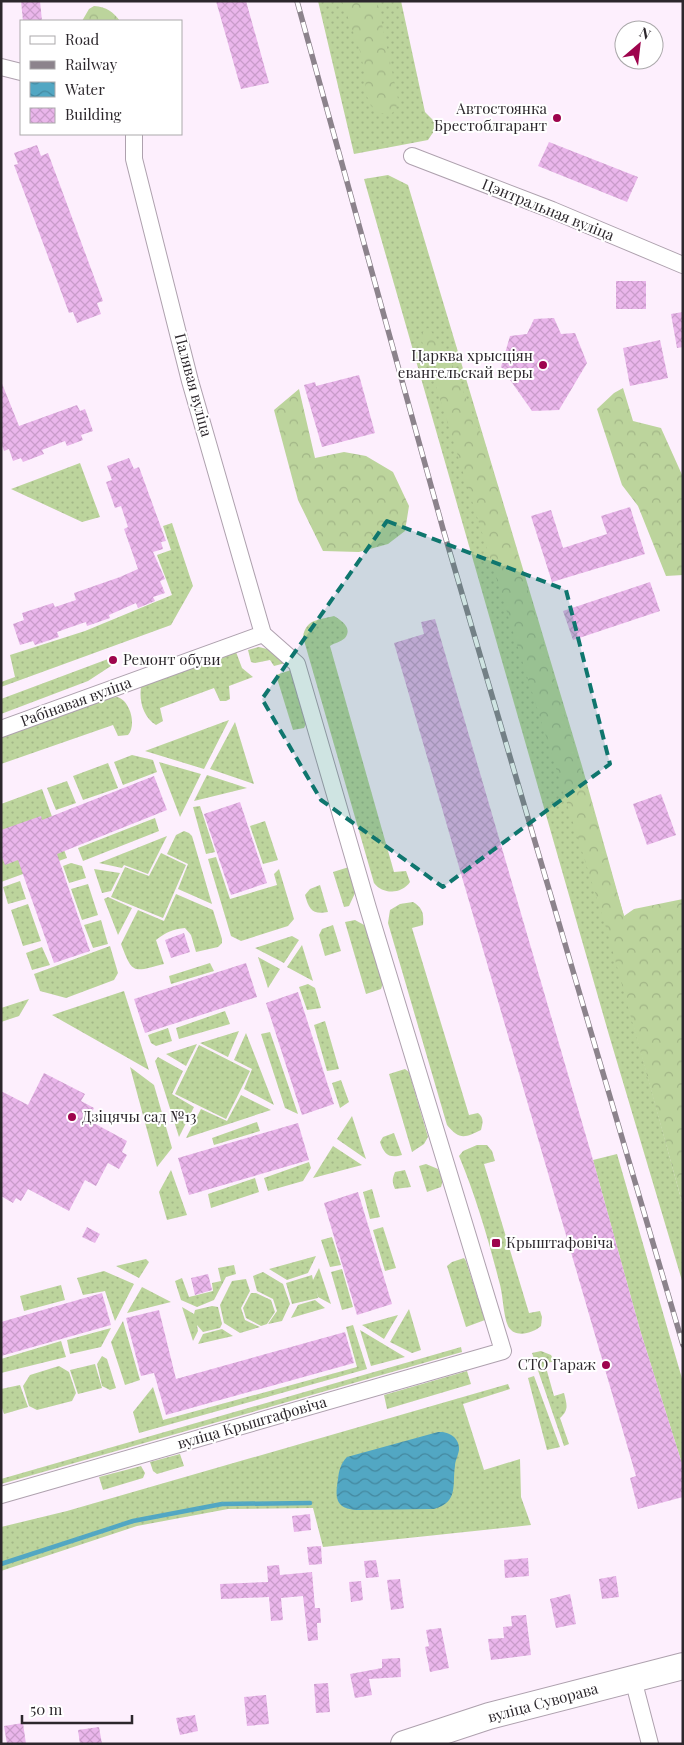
<svg xmlns="http://www.w3.org/2000/svg" width="684" height="1745" font-family="'Playfair Display',serif">
<style>
.grass{fill:url(#grass-dots)}
.forest{fill:url(#forest-crowns)}
.water{fill:url(#water-waves)}
.lines{fill:none;stroke-linecap:round;stroke-linejoin:round}
.stream{stroke:#52a7c3;stroke-width:4.5}
.building{fill:url(#building-cross-hatch)}
.minor-casing{stroke:#aea1ae;stroke-width:18}
.primary-casing{stroke:#aea1ae;stroke-width:28}
.minor{stroke:#fff;stroke-width:16}
.primary{stroke:#fff;stroke-width:26}
.rail-casing{stroke:#8c838c;stroke-width:5.5}
.rail{stroke:#fff;stroke-width:4;stroke-dasharray:11;stroke-linecap:butt}
.marked{fill:#0f766e;fill-opacity:0.2;stroke:#0f766e;stroke-width:4;stroke-dasharray:10 6;stroke-linejoin:round}
.poi-dot{fill:#9e044d;stroke:#fff;stroke-width:2}
.labels{text-anchor:middle;stroke-width:4;stroke-linejoin:round;paint-order:stroke}
.poi-label{font-size:15px;fill:#2c272c;stroke:#fff;text-anchor:end}
.street-label{font-size:15px;fill:#2c272c;stroke:#fff}
</style>
<defs>
<pattern id="grass-dots" width="8" height="8" patternUnits="userSpaceOnUse" patternTransform="scale(1.25)"><rect width="8" height="8" fill="#bcd49c"/><path d="M2 2h.1M6 6h.1" fill="none" stroke="#a2b687" stroke-width="1.8" stroke-linecap="round"/></pattern>
<pattern id="forest-crowns" width="20" height="18" patternUnits="userSpaceOnUse" patternTransform="scale(1.25)"><rect width="20" height="18" fill="#bcd49c"/><path d="M2 6a3 3 0 1 1 6 0M12 15a3 3 0 1 1 6 0" fill="none" stroke="#a2b687"/></pattern>
<pattern id="water-waves" width="16" height="10" patternUnits="userSpaceOnUse" patternTransform="scale(1.25)"><rect width="16" height="10" fill="#52a7c3"/><path d="M0 5q4-4 8 0t8 0" fill="none" stroke="#44889f"/></pattern>
<pattern id="building-cross-hatch" width="8" height="8" patternUnits="userSpaceOnUse" patternTransform="scale(1.25)"><rect width="8" height="8" fill="#eab6eb"/><path d="M0 0l8 8M0 8l8-8" fill="none" stroke="#c99cca"/></pattern>
</defs>
<rect width="100%" height="100%" fill="#fdeffd"/>
<!-- grass -->
<path class="grass" d="M318,1H401L425,112L438,125L428,140L354,154Z
M388,175L408,185L582,766L624,916L609,934L683,1206V1284L609,1035L364,179Z
M80,463L100,517L82,522L11,489Z
M172,523L193,586L171,625L1,687V682L15,677L10,655L85,631L172,595L157,555L171,550L163,526Z
M334,616C341,620 353,628 345,638C341,642 334,643 330,646L394,872L406,871L410,882C402,894 383,895 374,883L303,637C306,619 318,620 334,616Z
M259,647L271,650L289,662L274,666L270,660L255,663L251,662L248,650Z
M236,652L242,668L253,677L229,686L230,699L226,701H220L214,688L160,708L163,721L156,725C143,717 139,701 141,687L146,683Z
M108,659L111,666L88,681L1,714V699Z
M291,670L307,722L304,728L293,730L276,675Z
M117,697C130,700 137,725 128,735L118,736L113,725L1,764V737L106,699Z
M229,720L204,769L145,751Z
M235,722L254,784L210,769Z
M132,755L153,760L157,772L123,785L114,762Z
M159,762L201,774L180,817Z
M108,763L118,788L83,800L73,776Z
M207,775L247,788L194,801Z
M67,781L76,803L56,810L47,788Z
M42,789L67,858L1,882V804Z
M200,806L215,852L206,854L193,807Z
M155,818L159,831L83,861L78,848Z
M265,821L278,860L263,864L250,826Z
M184,831L189,833L192,836L212,904L178,889L188,864L167,854L176,835Z
M167,836L148,874L124,865L122,868L99,863Z
M161,853L186,865L163,918L111,897L125,867L149,876Z
M216,857L230,899L277,885L274,874L279,869L294,919L288,926L241,941L231,936L208,859Z
M71,863L82,866L86,878L69,883L63,866Z
M349,867L356,891L349,906L344,907L333,872Z
M94,869L120,873L111,891L102,893Z
M20,881L26,899L8,904L3,887Z
M88,884L98,915L82,920L71,889Z
M320,885L328,912C313,915 309,910 305,895L310,889Z
M176,894L213,910L222,939V943L218,947L196,952L191,935L185,928C173,929 166,932 156,940L164,964C133,972 133,975 121,944L138,910L164,921Z
M108,897L132,908L118,935L104,899Z
M413,902C423,908 424,914 423,925L412,928L469,1115L478,1113C484,1118 483,1122 481,1130C465,1138 459,1140 447,1125L388,923L390,910L400,904Z
M28,904L41,941L23,946L11,910Z
M101,920L108,944L93,948L84,925Z
M355,920L366,926L383,983L381,989L366,994L345,922Z
M333,925L341,951L325,956L319,935L322,929Z
M292,936L299,940L284,963L255,948Z
M302,945L313,981L287,967Z
M110,946L118,973L114,980L66,998L40,991L34,974Z
M42,947L50,965L32,970L26,953Z
M258,957L280,969L268,988Z
M210,963L214,971L171,984L169,976Z
M308,984L315,988L321,1008L307,1010L299,987Z
M124,991L149,1070L52,1015Z
M29,999L19,1016L1,1022V1008Z
M225,1011L230,1024L179,1039L176,1028Z
M325,1021L339,1069L327,1071L314,1025Z
M168,1028L172,1041L156,1046L151,1043L148,1035Z
M239,1031L228,1057L200,1043Z
M270,1032L298,1114L285,1108L261,1034Z
M246,1033L274,1105L244,1089L252,1069L234,1060Z
M197,1044L186,1066L166,1054Z
M199,1045L250,1071L226,1119L175,1094Z
M158,1057L183,1071L172,1094L194,1107L179,1137L155,1061Z
M130,1067L154,1085L172,1148L157,1167Z
M405,1069L409,1072L428,1137L424,1144L412,1152L389,1074Z
M341,1080L349,1102L340,1108L332,1083Z
M241,1095L271,1110L186,1138L201,1109L227,1121Z
M352,1116L366,1159L337,1139Z
M257,1122L260,1131L214,1145L212,1138Z
M394,1133L402,1155C389,1159 384,1154 380,1142L383,1137Z
M477,1145H487L492,1151L495,1161L484,1164L529,1313L540,1311L542,1317L541,1326C533,1333 515,1339 508,1326C503,1315 503,1293 499,1281C488,1238 476,1197 459,1156L463,1151Z
M333,1146L362,1165L313,1178Z
M617,1154L683,1382V1467L640,1330L593,1160Z
M309,1162L311,1168L303,1181L268,1191L264,1178Z
M426,1164L438,1169L443,1180L441,1187L427,1192L419,1166Z
M171,1170L187,1215L167,1220L159,1192Z
M405,1170L411,1187L395,1189C392,1182 392,1179 395,1172Z
M255,1178L259,1192L211,1208L208,1194Z
M372,1189L380,1217L370,1219L363,1192Z
M383,1227L396,1268L385,1271L373,1230Z
M332,1237L341,1265L330,1267L321,1240Z
M316,1256L308,1273L287,1280L269,1269Z
M464,1258L466,1261L485,1320L466,1327L447,1266L452,1262Z
M146,1259L149,1262L139,1278L116,1266Z
M234,1265L236,1274L226,1277L214,1300L197,1307L181,1300L175,1281L182,1278L189,1297L213,1291L212,1283L221,1281L218,1268Z
M319,1268L331,1304L318,1297L316,1289L318,1298L292,1304L286,1283L312,1275L313,1280Z
M342,1269L353,1307L342,1310L331,1272Z
M104,1271L134,1284L115,1321L105,1291L83,1295L77,1278Z
M263,1272L283,1284L290,1304L282,1321L268,1324L277,1311L273,1299L257,1291L253,1276Z
M246,1279L250,1291L241,1308L245,1320L260,1327L240,1333L224,1323L220,1305L232,1281Z
M61,1285L65,1300L24,1311L20,1296Z
M142,1287L171,1302L127,1313Z
M251,1293H256L271,1300L275,1312L267,1324L261,1326L246,1318L243,1308Z
M315,1300L325,1308L291,1318L298,1305Z
M212,1306L218,1307L222,1324L220,1328L203,1332L197,1325L198,1331L193,1341L182,1307L194,1314L195,1310Z
M409,1309L421,1350L412,1353L390,1342Z
M398,1315L384,1339L362,1325Z
M123,1321L140,1380L125,1385L111,1342Z
M353,1325L367,1369L139,1433L133,1412L153,1387L163,1420L357,1367L346,1327Z
M111,1328L101,1347L70,1354L67,1340Z
M222,1329L233,1336L198,1344L203,1334Z
M360,1330L405,1357L371,1366Z
M61,1341L66,1357L1,1373V1359Z
M461,1347L462,1352L1,1484V1479Z
M541,1351L551,1355L554,1361L545,1364L554,1396L564,1393C567,1405 569,1410 560,1418L569,1444L564,1446L532,1353Z
M102,1356L107,1359L116,1388L110,1390L102,1386L97,1364Z
M95,1364L102,1388L78,1394L70,1370Z
M59,1366L69,1372L76,1393L72,1401L37,1410L29,1406L23,1386L30,1375Z
M467,1371L471,1384L387,1409L384,1395Z
M534,1376L560,1447L547,1450L528,1378Z
M508,1384L510,1389L463,1404L484,1470L520,1459L521,1497L531,1525L323,1547L313,1508L228,1509L137,1526L1,1571V1527L67,1511Z
M20,1385L28,1407L4,1414L1,1405V1389Z
M180,1454L184,1466L157,1474L153,1471L150,1462Z
M141,1466L145,1473L143,1478L103,1490L99,1477Z"/>
<!-- forest -->
<path class="forest" d="M342,1H377L398,99L396,109L390,115L381,113L371,106L366,94L365,74L360,51Z
M94,6C107,7 113,12 120,21H82L89,9Z
M428,328L446,350L485,444L624,916L634,909L683,899V1206L608,934L420,335Z
M623,388L633,421L661,428L683,477V575L666,576L638,506L622,485L597,409L614,393Z
M299,389L315,458L344,452L366,456L393,472L409,506L405,531L388,544L359,552L323,551L298,500L274,410Z"/>
<!-- water -->
<path class="water" d="M438,1432C449,1431 460,1438 459,1450C458,1456 455,1461 455,1466C452,1485 459,1502 434,1509L357,1510C335,1509 335,1497 338,1479C339,1470 341,1463 347,1457Z"/>
<g class="lines">
<!-- stream -->
<path class="stream" d="M1,1564L133,1521L222,1504L310,1503"/>
</g>
<!-- building -->
<path class="building" d="M21,1H40L42,21H23Z
M216,1H246L269,83L241,89Z
M549,142L638,177L627,202L538,166Z
M37,145L41,156L48,153L103,301L97,303L101,314L77,323L73,312L69,313L14,165L18,164L14,153Z
M616,281H646V309H616Z
M683,312V347L677,348L671,314Z
M554,318L561,334L575,333L587,363L559,410L532,411L501,367L510,336L527,334L534,319Z
M660,340L668,378L630,386L623,348Z
M359,375L375,433L322,447L304,385L315,382L316,386Z
M1,381L19,426L77,405L80,411L85,409L93,431L81,435L83,440L67,446L65,441L42,450L44,454L23,462L21,458L13,461L9,449L4,451L1,443Z
M129,458L134,469L139,467L166,541L161,542L163,549L153,552L165,579L160,581L165,593L153,597L155,601L138,608L136,603L109,615L110,618L87,626L86,622L74,626L57,632L59,637L35,645L33,641L20,645L13,624L24,620L22,613L53,603L55,607L76,600L74,593L120,577L138,569L124,529L128,527L121,506L115,508L106,482L112,480L107,466Z
M630,507L645,554L552,582L531,516L551,510L563,548L607,534L601,516Z
M650,582L660,611L573,640L563,611Z
M435,619L593,1160L640,1330L683,1467V1497L638,1509L630,1478L636,1476L394,643L424,634L421,622Z
M154,776L167,810L57,854L90,951L54,963L18,860L5,865L1,855V830L41,816L42,820Z
M661,794L676,835L647,845L633,804Z
M240,802L267,883L231,895L204,814Z
M184,933L190,952L171,958L165,940Z
M246,963L257,997L145,1033L134,999Z
M298,992L334,1104L302,1115L266,1003Z
M44,1073L85,1094L81,1101L94,1108L88,1120L127,1141L122,1152L127,1155L119,1169L108,1163L96,1186L85,1180L69,1211L28,1189L21,1201L16,1198L13,1203L1,1196V1091L28,1105Z
M298,1123L309,1160L189,1195L178,1158Z
M358,1192L392,1304L357,1315L324,1203Z
M87,1227L100,1234L95,1243L82,1237Z
M208,1274L212,1290L195,1295L191,1278Z
M102,1293L111,1325L1,1356V1322Z
M159,1310L176,1379L345,1332L354,1363L166,1415L154,1373L141,1376L126,1318Z
M310,1514L311,1530L294,1532L292,1516Z
M321,1546L322,1564L309,1565L307,1547Z
M528,1558L529,1576L505,1578L504,1560Z
M376,1560L379,1577L366,1578L364,1561Z
M279,1565L280,1575L312,1572L315,1608H320L321,1623H317L318,1640L308,1641L303,1596L281,1598L283,1620L271,1621L269,1597L221,1599L220,1584L268,1582L267,1566Z
M616,1576L619,1597L602,1599L599,1579Z
M400,1579L404,1608L391,1610L387,1580Z
M361,1581L363,1600L351,1602L349,1582Z
M570,1594L576,1624L556,1628L550,1599Z
M526,1615L531,1655L491,1660L488,1639L504,1638L503,1627L512,1626L511,1616Z
M441,1628L449,1668L430,1672L425,1647L429,1646L426,1630Z
M400,1658L401,1677L369,1679L372,1695L355,1698L350,1674L382,1668V1659Z
M328,1683L330,1712L316,1713L314,1684Z
M266,1695L269,1724L247,1726L244,1697Z
M195,1715L198,1731L180,1735L176,1718Z
M23,1723L26,1744H7L4,1726Z
M99,1727L102,1744H80L78,1730Z"/>
<g class="lines">
<defs>
<path id="minor" d="M1,67L21,72
M134,134V159L190,381L263,634
M412,156L552,210L683,265
M1,729L263,634
M1,1495L503,1351L368,908L297,664L263,634
M633,1679L650,1744"/>
<path id="primary" d="M404,1744L489,1716L683,1666"/>
</defs>
<!-- minor casing -->
<use href="#minor" class="minor-casing"/>
<!-- primary casing -->
<use href="#primary" class="primary-casing"/>
<!-- minor -->
<use href="#minor" class="minor"/>
<!-- primary -->
<use href="#primary" class="primary"/>
<defs>
<path id="rail" d="M297,1L443,529L683,1345"/>
</defs>
<!-- rail casing -->
<use href="#rail" class="rail-casing"/>
<!-- rail -->
<use href="#rail" class="rail"/>
</g>
<!-- marked area -->
<path class="marked" d="M387,521L566,590L610,764L443,887L321,800L262,699Z"/>
<!-- markers -->
<g class="poi-dot">
<circle cx="557" cy="118" r="5"/>
<circle cx="543" cy="365" r="5"/>
<circle cx="113" cy="660" r="5"/>
<circle cx="72" cy="1117" r="5"/>
<rect x="491" y="1238" width="10" height="10" rx="2.5"/>
<circle cx="606" cy="1365" r="5"/>
</g>
<g class="labels">
<!-- poi labels -->
<g class="poi-label">
<text x="547" y="114">Автостоянка<tspan x="547" dy="17">Брестоблгарант</tspan></text>
<text x="533" y="361">Царква хрысціян<tspan x="533" dy="17">евангельскай веры</tspan></text>
<text x="123" y="665" text-anchor="start">Ремонт обуви</text>
<text x="82" y="1122" text-anchor="start">Дзіцячы сад №13</text>
<text x="506" y="1248" text-anchor="start">Крыштафовіча</text>
<text x="596" y="1370">СТО Гараж</text>
</g>
<!-- street labels -->
<g class="street-label">
<text transform="translate(548 210) rotate(22)" y="5">Цэнтральная вуліца</text>
<text transform="translate(193 385) rotate(75)" y="5">Палявая вуліца</text>
<text transform="translate(76 702) rotate(-20)" y="5">Рабінавая вуліца</text>
<text transform="translate(252 1423) rotate(-16)" y="5">вуліца Крыштафовіча</text>
<text transform="translate(543 1703) rotate(-15)" y="5">вуліца Суворава</text>
</g>
</g>
<!-- border -->
<rect width="684" height="1745" fill="none" stroke="#2c272c" stroke-width="5"/>
<!-- legend -->
<rect x="20" y="20" width="162" height="115" fill="#ffffff" stroke="#aba9ab"/>
<rect x="30" y="36" width="25" height="8" fill="#ffffff" stroke="#aba9ab"/>
<text x="65" y="45" font-size="15" fill="#2c272c">Road</text>
<rect x="30" y="61" width="25" height="8" fill="#8c838c" stroke="#aba9ab"/>
<text x="65" y="70" font-size="15" fill="#2c272c">Railway</text>
<rect x="30" y="82" width="25" height="15" fill="url(#water-waves)" stroke="#aba9ab"/>
<text x="65" y="95" font-size="15" fill="#2c272c">Water</text>
<rect x="30" y="108" width="25" height="15" fill="url(#building-cross-hatch)" stroke="#aba9ab"/>
<text x="65" y="120" font-size="15" fill="#2c272c">Building</text>
<!-- north arrow -->
<g transform="translate(639 45) rotate(28)"><circle r="24" fill="#ffffff" stroke="#aba9ab"/>
<path d="M0-4L9 19L0 12L-9 19Z" fill="#9e044d"/>
<text y="-8" font-size="14" font-weight="bold" text-anchor="middle" fill="#2c272c">N</text>
</g>
<!-- scale -->
<path d="M22 1715v8h110v-8" fill="none" stroke="#2c272c" stroke-width="2.5"/>
<text x="30" y="1715" font-size="15" fill="#2c272c" stroke="#ffffff" stroke-width="4" paint-order="stroke">50 m</text>
</svg>
